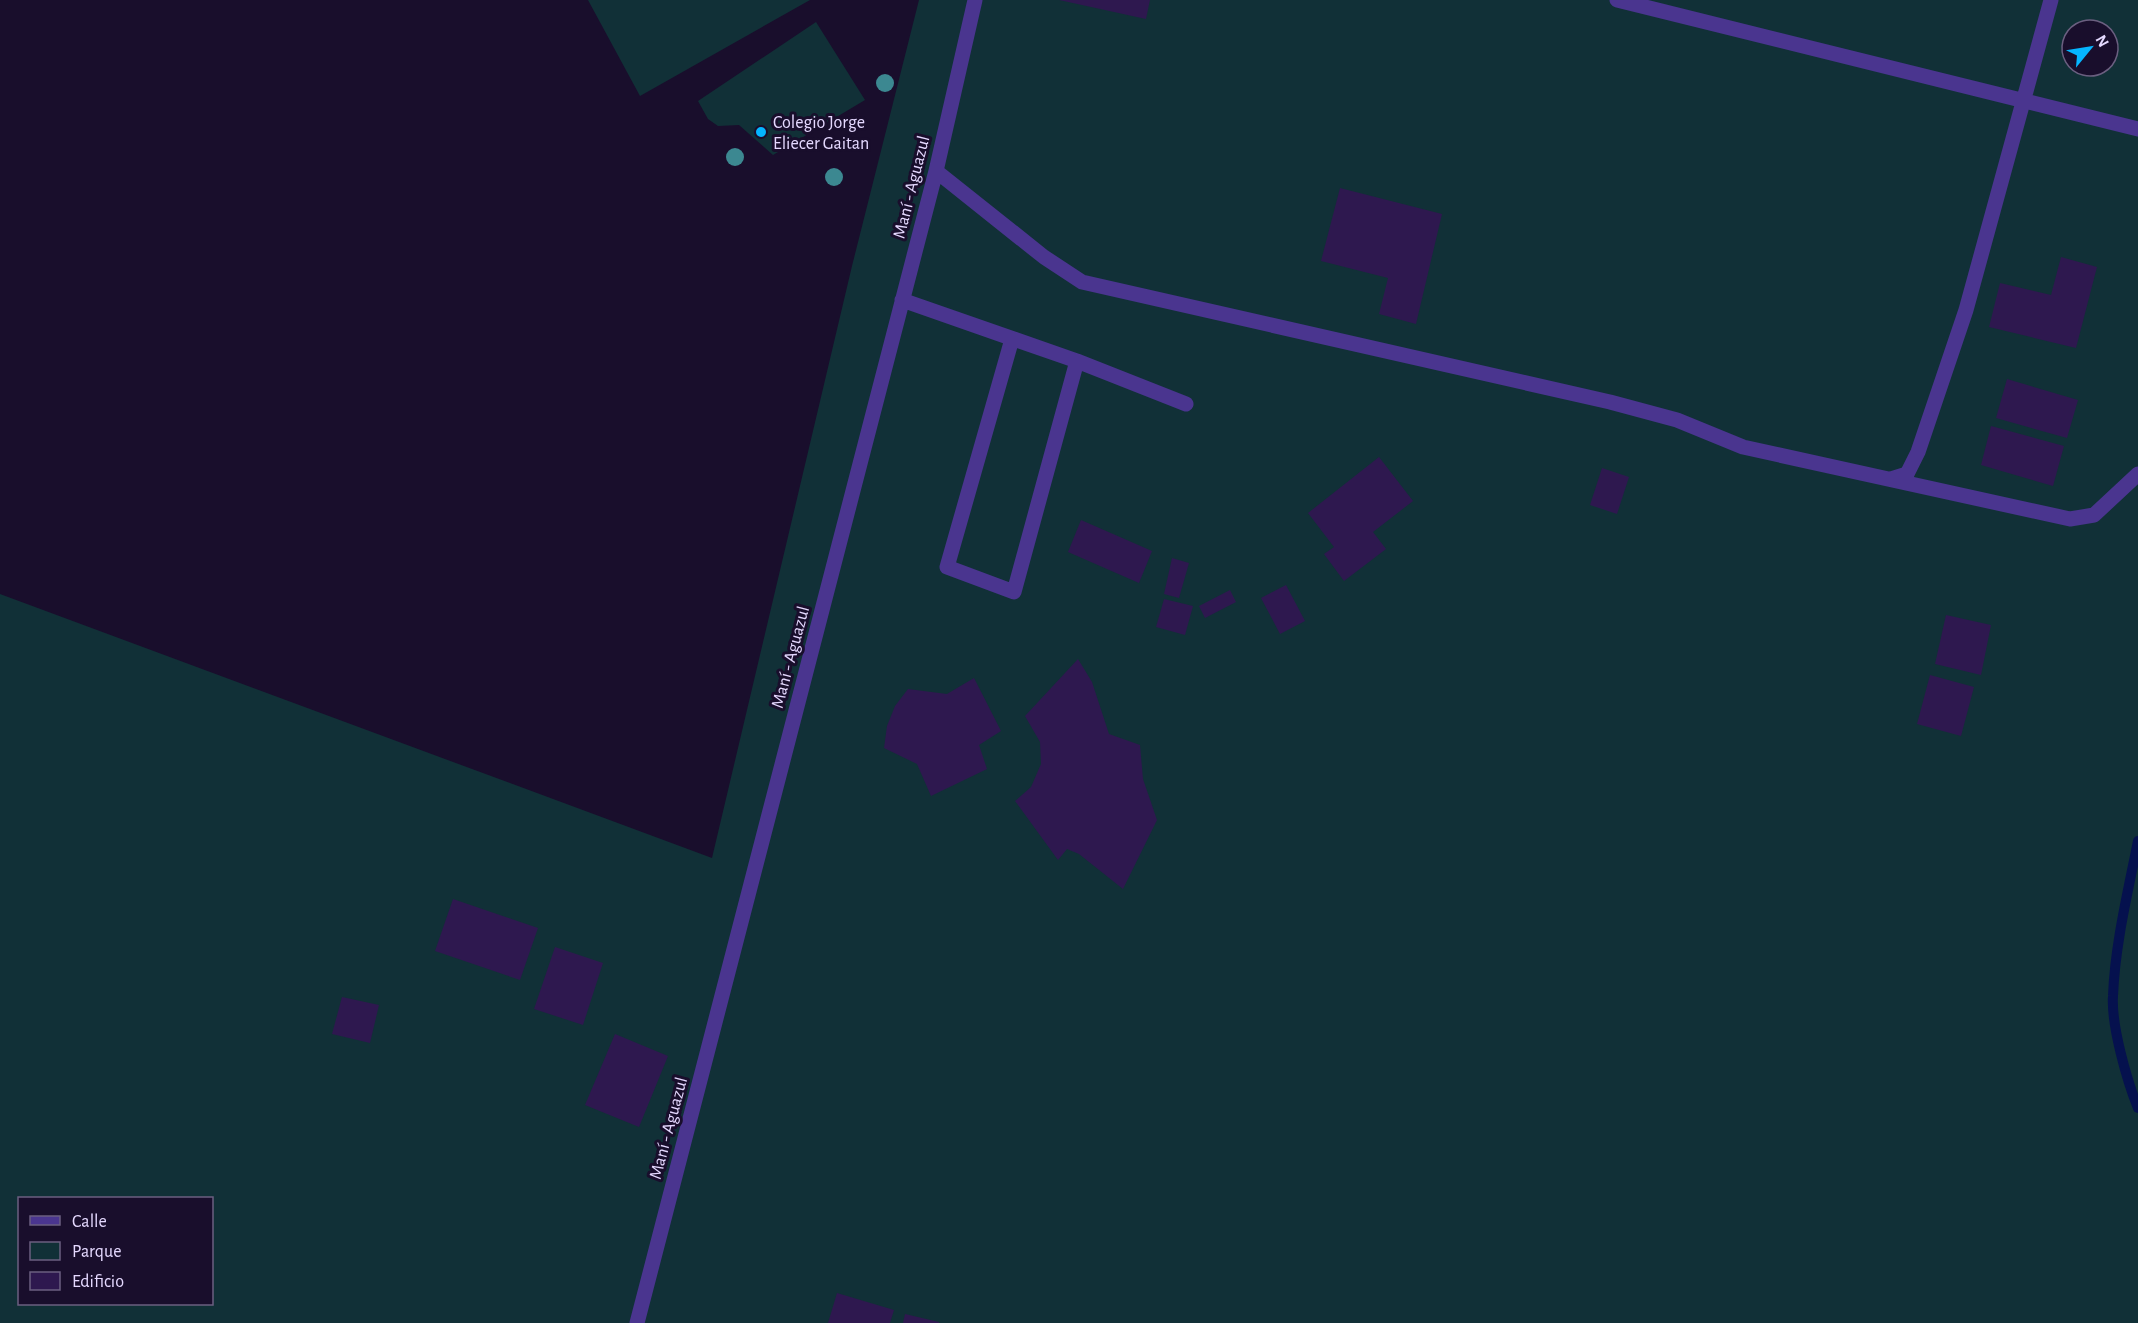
<svg xmlns="http://www.w3.org/2000/svg" width="2138" height="1323" font-family="'Alegreya Sans',sans-serif">
<style>
.green{fill:#113037;fill-rule:evenodd}
.lines{fill:none;stroke-linecap:round;stroke-linejoin:round}
.stream{stroke:#05114e;stroke-width:10}
.building{fill:#2e184f}
.minor{stroke:#4a358f;stroke-width:15}
.tree{fill:#3c8891}
.poi-dot{fill:#05b5ff;stroke:#190e2c;stroke-width:2}
.labels{text-anchor:middle;stroke-width:6;stroke-linejoin:round;paint-order:stroke}
.poi-label{font-size:18px;fill:#e5d9ff;stroke:#190e2c;text-anchor:start}
.street-label{font-size:18px;fill:#e5d9ff;stroke:#190e2c}
</style>
<rect width="100%" height="100%" fill="#190e2c"/>
<!-- green -->
<path class="green" d="M588,0H810L640,96Z
M919,0H2138V1323H0V594L712,858L852,266ZM2072,30H2108V66H2072ZM20,1198H212V1304H20Z
M816,22L865,100L773,155L739,125L718,126L708,119L698,101Z"/>
<g class="lines">
<!-- stream -->
<path class="stream" d="M2138,841C2128,892 2115,944 2113,996C2111,1025 2127,1081 2138,1108"/>
</g>
<!-- building -->
<path class="building" d="M1059,0H1150L1146,19Z
M1340,188L1442,214L1416,324L1379,314L1388,278L1321,261Z
M2061,257L2097,267L2076,348L1989,327L2000,283L2051,295Z
M2007,379L2078,400L2067,438L1996,418Z
M1991,426L2064,446L2053,486L1981,465Z
M1379,457L1413,501L1373,532L1386,549L1344,581L1324,554L1334,547L1308,513Z
M1602,468L1629,477L1617,514L1590,505Z
M1081,520L1152,551L1139,583L1068,552Z
M1172,558L1189,563L1179,598L1164,594Z
M1286,585L1305,621L1280,634L1261,598Z
M1230,590L1236,602L1205,618L1199,606Z
M1164,599L1193,606L1185,635L1156,627Z
M1946,615L1991,625L1981,675L1935,664Z
M1078,659L1092,682L1109,734L1140,745L1143,779L1157,820L1123,889L1079,854L1067,849L1058,860L1015,801L1031,787L1041,764L1040,742L1025,716Z
M1930,675L1974,687L1961,736L1917,724Z
M974,678L1001,731L979,745L987,769L931,796L917,764L884,748L887,726L895,706L908,689L947,694Z
M453,899L538,928L520,980L435,951Z
M555,947L603,963L583,1025L534,1009Z
M342,997L379,1005L370,1043L332,1034Z
M615,1034L668,1056L639,1127L585,1105Z
M837,1293L894,1310L890,1323H828Z
M905,1314L939,1322V1323H903Z"/>
<g class="lines">
<!-- minor -->
<path class="minor" d="M1617,0L2138,129
M936,171L1044,257L1082,282L1610,402L1677,420L1743,447L2070,519L2094,515L2138,474
M902,300L1077,361L1186,404
M1012,339L947,567L1014,592L1077,361
M1891,479L1907,474L1918,452L1966,310L2051,0
M637,1323L936,171L975,0"/>
</g>
<!-- trees -->
<g class="tree">
<circle cx="885" cy="83" r="9"/>
<circle cx="735" cy="157" r="9"/>
<circle cx="834" cy="177" r="9"/>
</g>
<!-- markers -->
<circle class="poi-dot" cx="761" cy="132" r="6"/>
<g class="labels">
<!-- poi labels -->
<g class="poi-label">
<text x="773" y="128">Colegio Jorge<tspan x="773" dy="21">Eliecer Gaitan</tspan></text>
</g>
<!-- street labels -->
<g class="street-label">
<text transform="translate(911 187) rotate(-76)" y="6">Maní - Aguazul</text>
<text transform="translate(790 657) rotate(-75)" y="6">Maní - Aguazul</text>
<text transform="translate(668 1128) rotate(-75)" y="6">Maní - Aguazul</text>
</g>
</g>
<!-- legend -->
<rect x="18" y="1197" width="195" height="108" fill="#190e2c" stroke="#6b5f80" stroke-width="1.5"/>
<rect x="30" y="1216" width="30" height="9" fill="#4a358f" stroke="#6b5f80" stroke-width="1.5"/>
<text x="72" y="1227" font-size="18" fill="#e5d9ff">Calle</text>
<rect x="30" y="1242" width="30" height="18" fill="#113037" stroke="#6b5f80" stroke-width="1.5"/>
<text x="72" y="1257" font-size="18" fill="#e5d9ff">Parque</text>
<rect x="30" y="1272" width="30" height="18" fill="#2e184f" stroke="#6b5f80" stroke-width="1.5"/>
<text x="72" y="1287" font-size="18" fill="#e5d9ff">Edificio</text>
<!-- north arrow -->
<g transform="translate(2090 48) rotate(60)"><circle r="28" fill="#190e2c" stroke="#6b5f80" stroke-width="1.5"/>
<path d="M0-4.5L10 22L0 15L-10 22Z" fill="#05b5ff"/>
<text y="-9" font-size="16" font-weight="bold" text-anchor="middle" fill="#e5d9ff">N</text>
</g>
</svg>
